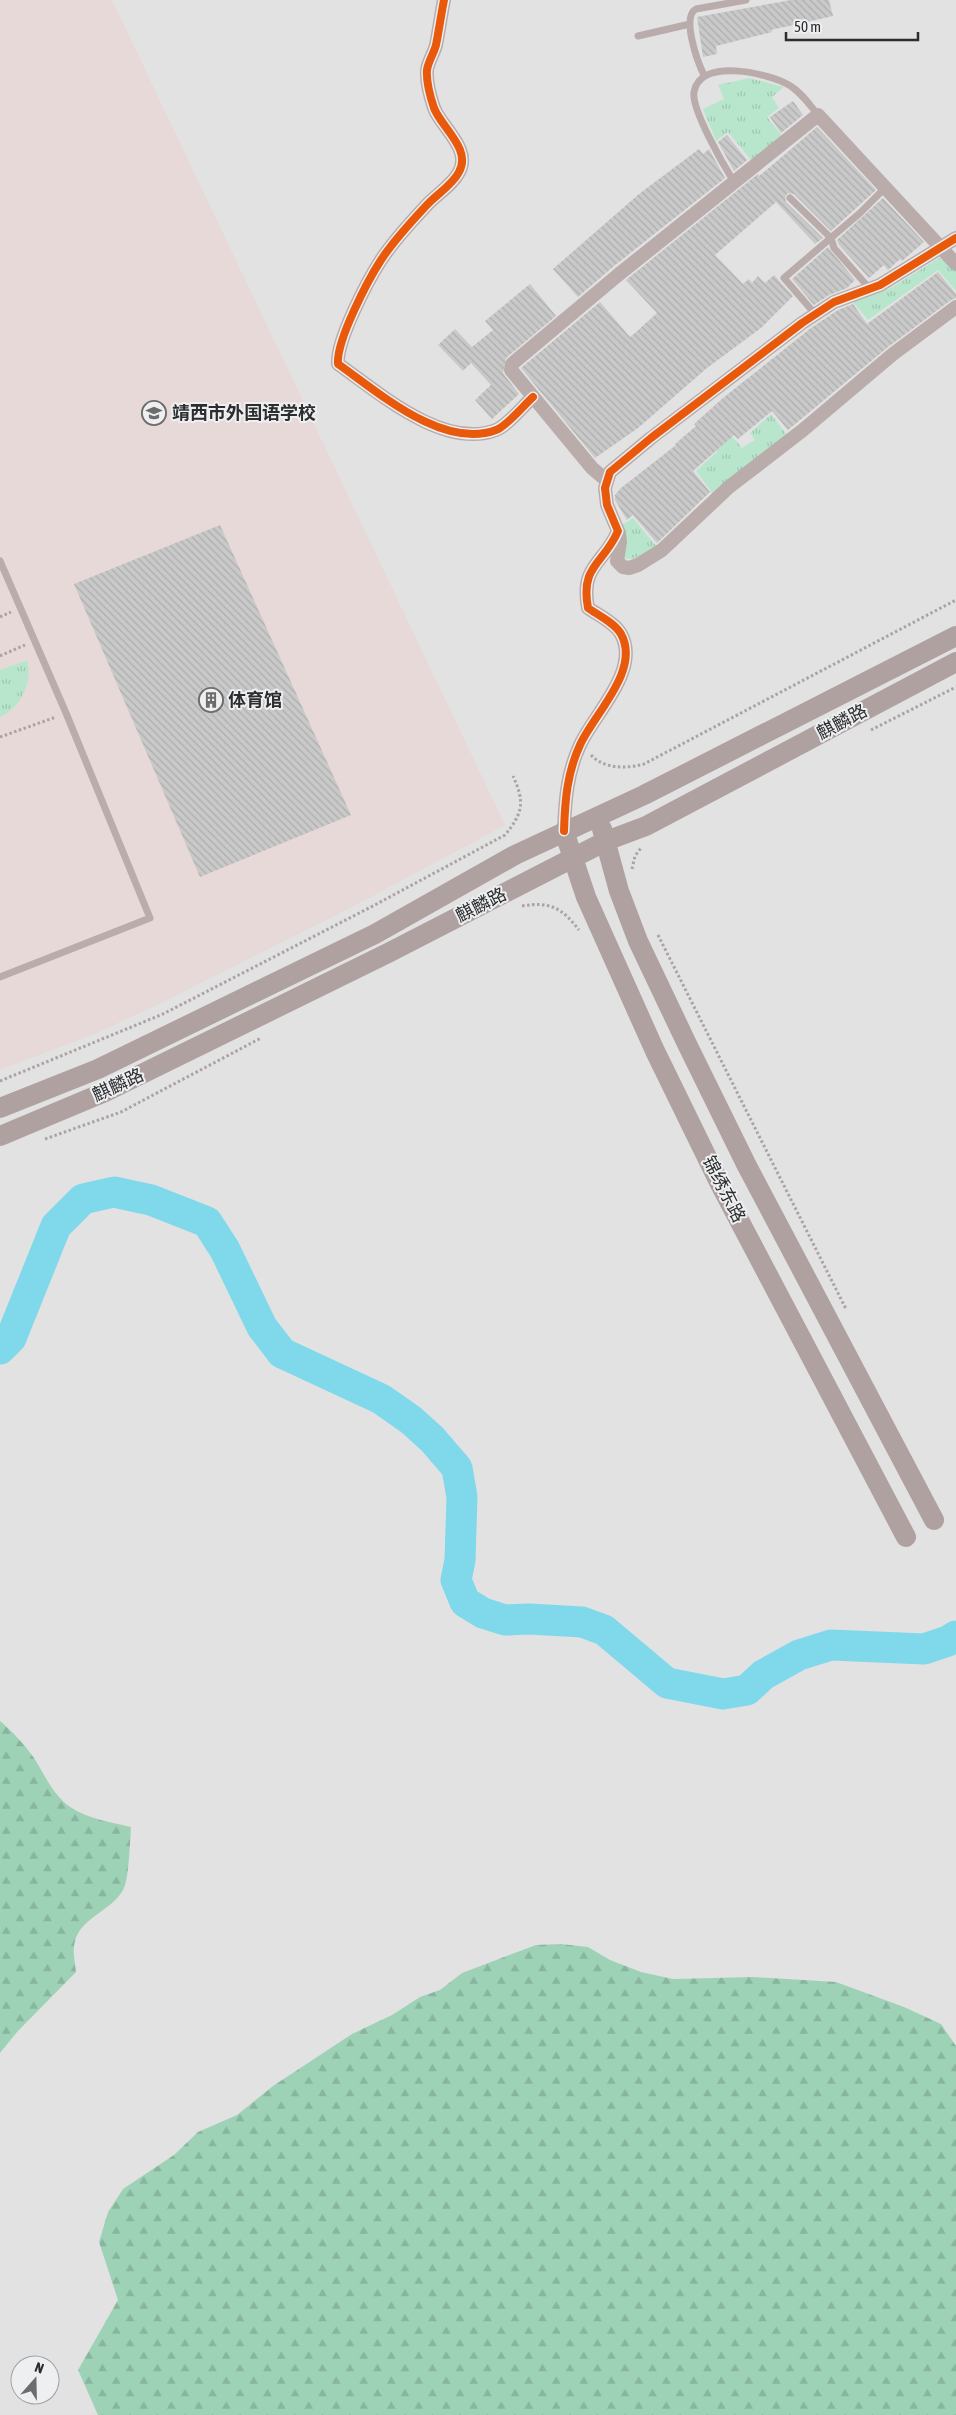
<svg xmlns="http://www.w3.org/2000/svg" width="956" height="2415" font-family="'Asap Condensed','Noto Sans SC',sans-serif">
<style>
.education{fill:#e7d9d7}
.grass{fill:url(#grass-tufts)}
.forest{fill:url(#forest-firs)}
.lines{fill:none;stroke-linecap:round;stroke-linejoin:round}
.river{stroke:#7fd9eb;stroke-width:31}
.building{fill:url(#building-back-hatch)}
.path{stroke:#aba3a2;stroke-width:3;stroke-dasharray:2.5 2.5;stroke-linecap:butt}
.service{stroke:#b9acab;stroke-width:7}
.minor{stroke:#b9acab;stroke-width:14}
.secondary{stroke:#b0a1a1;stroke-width:20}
.cycleway-casing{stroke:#eeeff1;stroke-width:11}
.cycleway{stroke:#e8590c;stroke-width:8}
.labels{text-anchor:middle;stroke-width:4;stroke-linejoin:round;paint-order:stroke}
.poi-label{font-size:18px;font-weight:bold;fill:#2c2d2e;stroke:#eeeff1;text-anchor:start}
.street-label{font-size:18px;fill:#2c2d2e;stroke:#eeeff1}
</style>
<defs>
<pattern id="grass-tufts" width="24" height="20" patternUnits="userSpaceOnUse" patternTransform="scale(1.25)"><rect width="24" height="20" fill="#b8e6cc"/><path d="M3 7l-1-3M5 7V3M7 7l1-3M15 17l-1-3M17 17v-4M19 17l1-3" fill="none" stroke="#9ec6b0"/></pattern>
<pattern id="forest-firs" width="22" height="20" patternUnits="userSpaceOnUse" patternTransform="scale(1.25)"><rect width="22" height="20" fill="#9ed2b7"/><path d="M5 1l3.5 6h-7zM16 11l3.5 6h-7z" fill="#88b59e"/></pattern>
<pattern id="building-back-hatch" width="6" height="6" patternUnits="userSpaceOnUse" patternTransform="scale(1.25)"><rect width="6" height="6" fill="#cac9c9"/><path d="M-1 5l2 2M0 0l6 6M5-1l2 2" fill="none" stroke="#aeadad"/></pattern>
</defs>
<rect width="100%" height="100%" fill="#e2e2e3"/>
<!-- education -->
<path class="education" d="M0,0H112L505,825L358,904L155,1006L97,1033L0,1070Z"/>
<!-- grass -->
<path class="grass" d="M749,78L784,87L772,97L779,108L767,117L783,137L752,161L728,132L716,141L703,109L724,99L718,85Z
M939,258L945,259L956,271V291L938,270L868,320L852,301L891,288Z
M771,414L787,435L714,495L696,471L717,452L715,448L731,435L742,448L755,440L750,433Z
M633,518L657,547L633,559L624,558L622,525Z
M27,660C33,683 21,708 0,717V670Z"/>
<!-- forest -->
<path class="forest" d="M0,1721C13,1732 24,1744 34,1758C45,1775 52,1794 70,1807C88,1819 111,1822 131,1827C130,1841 129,1877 124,1888C114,1910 81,1917 75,1941C72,1951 75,1962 76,1972L17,2032L0,2053Z
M561,1944L588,1947L610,1960L641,1972L673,1979L753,1977L836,1982L904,2007L941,2024L956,2046V2415H98L78,2370L118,2300L99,2242L108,2212L123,2189L174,2155L198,2132L237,2115L273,2086L352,2034L392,2015L420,1997L440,1990L462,1973L536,1945Z"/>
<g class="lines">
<!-- river -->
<path class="river" d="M0,1349L11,1338L56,1226L83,1199L114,1192L151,1200L207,1222L225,1250L262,1327L282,1353L381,1399L411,1420L432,1439L457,1468L462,1497L460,1560L456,1580L465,1602L483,1613L505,1620L529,1619L582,1622L604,1630L667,1683L723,1694L747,1690L763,1675L799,1655L831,1645L924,1649L948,1641L956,1636"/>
</g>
<!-- building -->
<path class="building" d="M791,0H829L833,16L771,30L772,32L716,46L717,54L703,57L697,17Z
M793,101L803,115L781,133L770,117Z
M817,127L876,190L831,231L794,194L788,193L785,197L786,202L823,238L815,244L776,202L715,255L743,284L749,279L752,283L758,276L765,283L774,275L793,296L761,328L707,368L638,428L595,458L521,368L600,302L630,337L636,332L657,313L626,280L758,174L759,176L764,172Z
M727,135L747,160L734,171L718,142Z
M699,149L703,154L709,149L725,178L614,266L578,297L553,269L639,194Z
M883,198L924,242L902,261L900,259L888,270L884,265L869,278L839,245L837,240Z
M828,247L855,280L847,288L829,295L814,305L792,279Z
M938,272L956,294V298L951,300L888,347L788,430L772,411L738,439L734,435L693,471L710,492L657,543L633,515L627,520L615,500V495L621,488L676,445L675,444L696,426L694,424L723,398L811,328L838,310L853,304L867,324Z
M530,284L556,316L506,358L503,373L519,394L492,419L475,400L491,385L471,363L463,371L438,345L455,329L472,347L493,330L485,321Z
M220,525L351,815L200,877L74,584Z"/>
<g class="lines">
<!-- path -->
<path class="path" d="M0,617L11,612
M0,656L25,645
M871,730L956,687
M0,737L56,717
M591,755C604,769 626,769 644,764L956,600
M632,869L635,856L641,848
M522,906C550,901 562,908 579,930
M658,935L846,1309
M0,1081L163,1014L371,907L505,835C523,813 525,802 513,776
M45,1139L121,1112L261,1038"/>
<!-- service -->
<path class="service" d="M638,36L690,24
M704,75C698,63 681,17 696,9L746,0
M734,182C724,166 691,109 694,92C700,57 768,73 789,85C801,92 809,104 818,115
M790,198L831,238L834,248L870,289
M816,315L784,278L860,213L885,188
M0,561L66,713L150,918L0,977"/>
<!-- minor -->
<path class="minor" d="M444,0C441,15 439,30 436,45C434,53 428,62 427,70C426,83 430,96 434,108C441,127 472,149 459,172C452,186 435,195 425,207C411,222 392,243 381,260C368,280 336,341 338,364C378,392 443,450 496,430C507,426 524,405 533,397
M606,480L592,468L511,370L512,364L618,275L818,115L956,264
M619,533L620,542L617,561L623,567L629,568L638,565L662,550L729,487L803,430L893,354L956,307
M564,831C565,800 567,773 580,745C594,714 641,670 621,634C615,623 598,615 588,608C580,565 604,564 618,531L607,505L605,488L610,472L651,438L802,323L834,302L880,285L956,238"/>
<!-- secondary -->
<path class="secondary" d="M602,829L619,891L638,941L687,1044L746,1164L934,1520
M564,831L586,897L655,1051L720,1184L906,1537
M0,1108L98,1069L375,934L515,855L644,795L956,636
M0,1136L105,1092L388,953L606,841L646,826L956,662"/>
<defs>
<path id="cycleway" d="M444,0C441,15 439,30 436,45C434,53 428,62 427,70C426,83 430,96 434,108C441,127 472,149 459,172C452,186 435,195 425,207C411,222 392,243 381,260C368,280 336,341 338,364C378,392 443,450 496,430C507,426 524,405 533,397
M564,831C565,800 567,773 580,745C594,714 641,670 621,634C615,623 598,615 588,608C580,565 604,564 618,531L607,505L605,488L610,472L651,438L802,323L834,302L880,285L956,238"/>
</defs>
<!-- cycleway casing -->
<use href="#cycleway" class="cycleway-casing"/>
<!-- cycleway -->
<use href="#cycleway" class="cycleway"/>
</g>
<!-- icons -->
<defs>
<symbol id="school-ring" viewBox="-11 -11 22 22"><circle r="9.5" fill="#eeeff1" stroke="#6c6c6d" stroke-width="1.5"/><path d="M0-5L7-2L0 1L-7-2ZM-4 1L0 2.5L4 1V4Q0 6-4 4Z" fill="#6c6c6d"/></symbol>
<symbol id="building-ring" viewBox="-11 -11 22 22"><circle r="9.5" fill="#eeeff1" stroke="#6c6c6d" stroke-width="1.5"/><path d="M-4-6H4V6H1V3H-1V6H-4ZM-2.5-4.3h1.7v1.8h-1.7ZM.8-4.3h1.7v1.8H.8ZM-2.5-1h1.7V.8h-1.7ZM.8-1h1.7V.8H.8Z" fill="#6c6c6d"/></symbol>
</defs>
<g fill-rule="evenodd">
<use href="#school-ring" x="140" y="399" width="28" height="28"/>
<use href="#building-ring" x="197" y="686" width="28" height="28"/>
</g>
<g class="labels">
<!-- poi labels -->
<g class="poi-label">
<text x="172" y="419">靖西市外国语学校</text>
<text x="228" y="706">体育馆</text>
</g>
<!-- street labels -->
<g class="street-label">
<text transform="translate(842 722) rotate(-28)" y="6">麒麟路</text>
<text transform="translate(481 905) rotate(-27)" y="6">麒麟路</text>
<text transform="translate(118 1085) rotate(-25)" y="6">麒麟路</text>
<text transform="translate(724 1189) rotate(63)" y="6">锦绣东路</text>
</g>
</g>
<!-- north arrow -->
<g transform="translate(35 2380) rotate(20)"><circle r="24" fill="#eeeff1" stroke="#a0a1a3"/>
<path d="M0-4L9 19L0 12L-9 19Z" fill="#6c6c6d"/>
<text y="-8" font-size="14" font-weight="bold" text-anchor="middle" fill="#2c2d2e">N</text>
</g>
<!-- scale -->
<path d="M786 32v8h132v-8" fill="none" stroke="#2c2d2e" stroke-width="2.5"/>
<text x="794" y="32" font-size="15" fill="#2c2d2e" stroke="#eeeff1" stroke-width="4" paint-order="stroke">50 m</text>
</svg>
